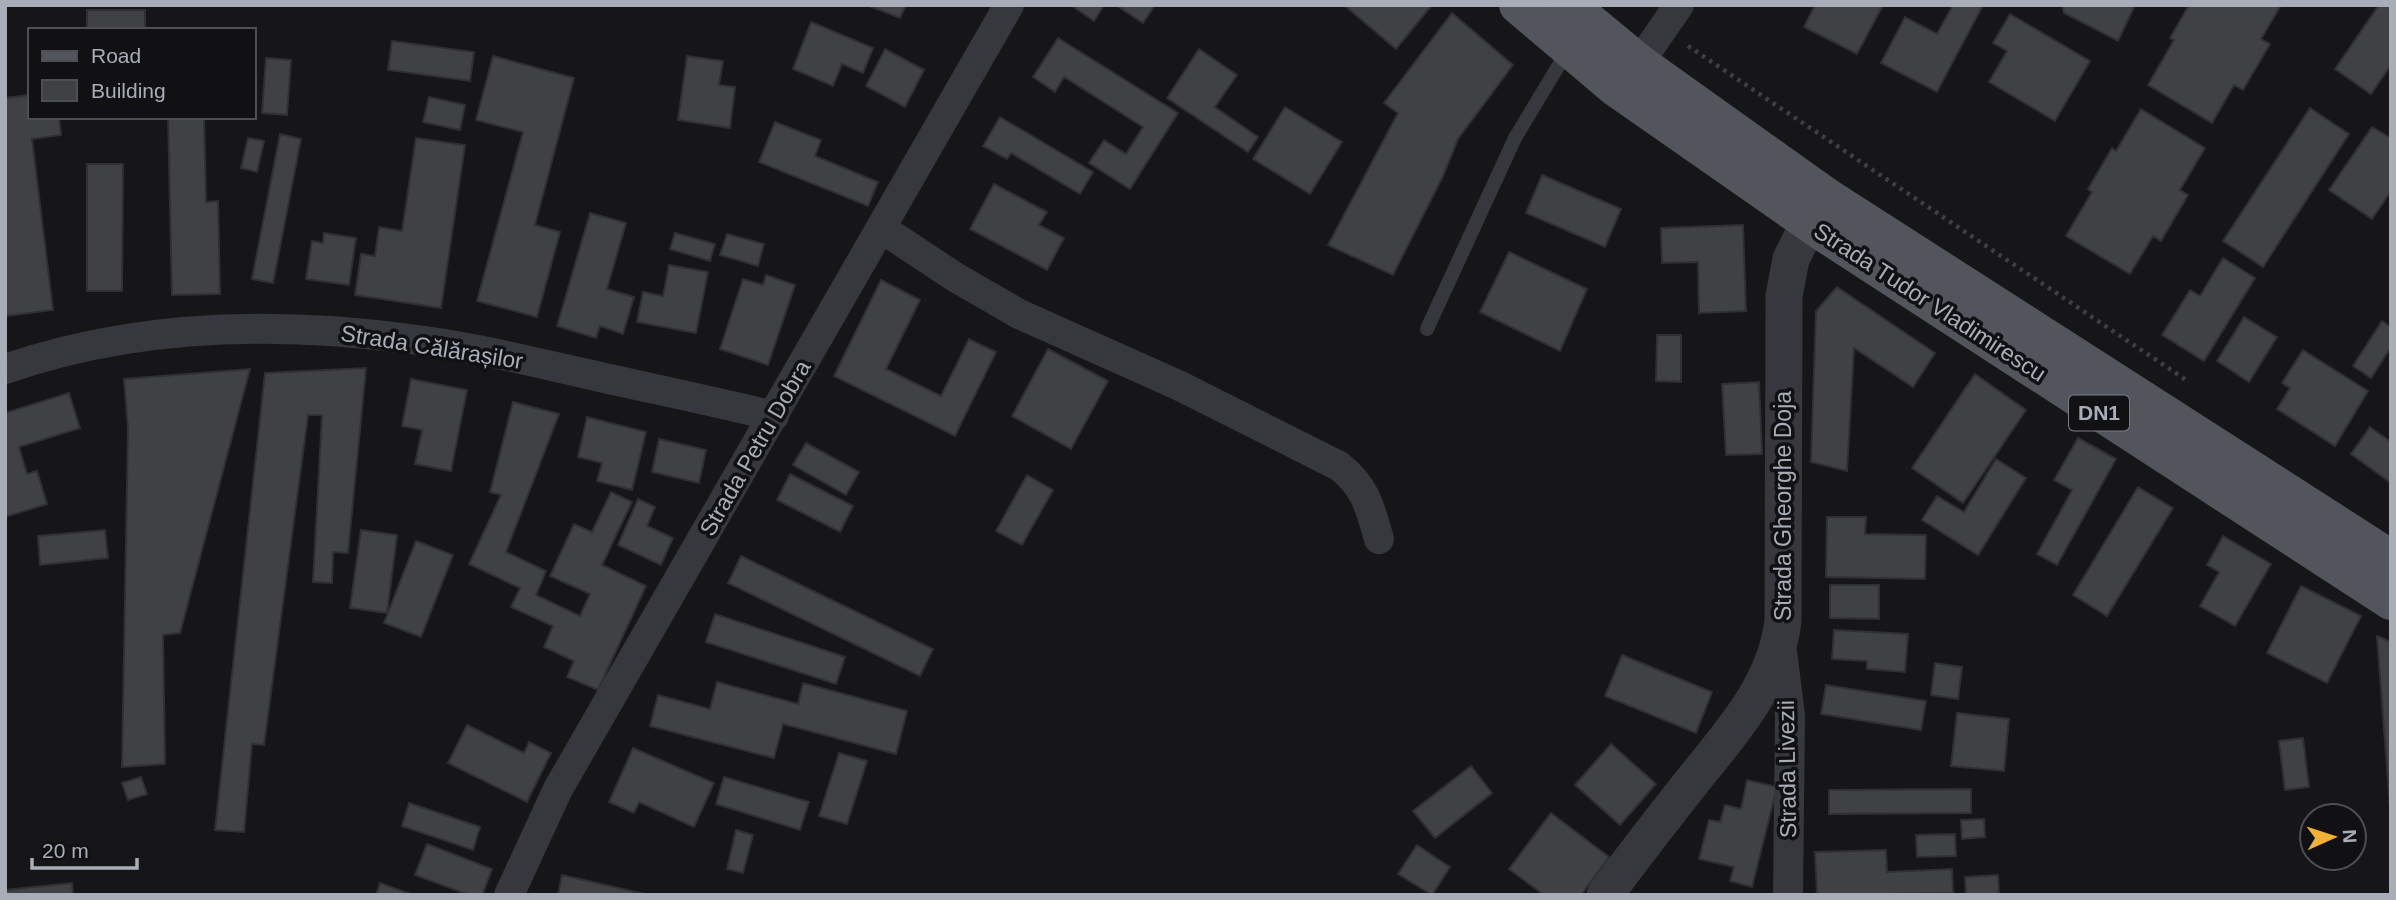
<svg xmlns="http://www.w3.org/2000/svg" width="2396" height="900" font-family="Helvetica,sans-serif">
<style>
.building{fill:#404145;stroke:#303034;stroke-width:2}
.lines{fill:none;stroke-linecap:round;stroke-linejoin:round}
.path{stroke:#3d3f44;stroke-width:4.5;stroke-dasharray:3.5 5;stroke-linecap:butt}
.service{stroke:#37383d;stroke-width:14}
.minor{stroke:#37383d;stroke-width:30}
.tertiary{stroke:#37383d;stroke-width:37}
.primary{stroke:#53555c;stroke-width:38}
.labels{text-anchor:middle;stroke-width:7;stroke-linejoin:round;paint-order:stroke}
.shield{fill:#111113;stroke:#7b7e86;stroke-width:2}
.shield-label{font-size:21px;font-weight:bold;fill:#a8adb8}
.street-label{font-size:23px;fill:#a8adb8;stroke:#111113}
</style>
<rect width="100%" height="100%" fill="#161618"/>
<!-- building -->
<path class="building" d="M867,5H906L900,18Z
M1071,5H1104L1094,21Z
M1116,5H1155L1143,23Z
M1344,5H1432L1396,49Z
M1815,5H1883L1857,54L1804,27Z
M1953,5H1983L1937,92L1881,63L1905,17L1937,34Z
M2062,5H2135L2118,41L2064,13Z
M2189,5H2281L2261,39L2270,44L2243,90L2234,85L2212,123L2148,85L2174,40L2170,38Z
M2379,5H2391V65L2371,94L2335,69Z
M87,10H145V30H87Z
M1452,13L1513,65L1458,139L1443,176L1393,275L1328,245L1398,113L1384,103Z
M2010,14L2090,61L2055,121L1989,82L2007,51L1993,43Z
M811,22L873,48L863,73L842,64L833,86L793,69Z
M1058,38L1178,113L1130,189L1089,163L1104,140L1126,154L1143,127L1064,77L1055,92L1033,77Z
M392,41L474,52L470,81L388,70Z
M885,49L924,70L905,107L866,86Z
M1199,49L1237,75L1215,107L1258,137L1248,152L1167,98Z
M493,56L574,78L535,225L560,232L537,317L477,301L523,132L476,120Z
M687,56L723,61L719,85L735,87L730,128L678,120Z
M266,58L291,60L287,115L262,113Z
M30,95V117H59L61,135L32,139L53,310L5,316V98Z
M429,97L465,105L460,130L423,122Z
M1285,107L1342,142L1310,194L1253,159Z
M2310,108L2349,134L2263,267L2223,241Z
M2141,109L2205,148L2180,190L2188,195L2161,241L2153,236L2130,274L2066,236L2092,192L2088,189L2112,148L2116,151Z
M168,117H204L206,202L218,201L220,294L172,295Z
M1000,117L1093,172L1080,194L1011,153L1007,159L983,146Z
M775,122L821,140L815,156L878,182L868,206L759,162Z
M2372,127L2391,138V191L2372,219L2329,190Z
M280,134L301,139L273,283L252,279Z
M248,138L264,141L257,172L241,168Z
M416,138L465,145L441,308L355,295L361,254L375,256L379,227L402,231Z
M87,164H123L122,291H87Z
M1542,175L1621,209L1605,247L1526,213Z
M994,184L1047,212L1039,225L1064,238L1047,270L970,229Z
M590,213L626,223L607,289L634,297L623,334L600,326L596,338L557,326Z
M1743,225L1746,311L1699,313L1698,262L1662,263L1661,228Z
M324,233L356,238L349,285L306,279L312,241L323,243Z
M675,233L715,244L710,261L670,249Z
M727,234L764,244L758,266L720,255Z
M1509,252L1587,289L1560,351L1480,312Z
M2223,258L2255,278L2204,361L2162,335L2190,290L2200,296Z
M669,265L708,272L696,333L637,322L643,292L663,296Z
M766,275L795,285L768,365L720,349L743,279L763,285Z
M881,280L920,300L886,369L941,396L969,339L996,352L955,436L834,376Z
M1837,287L1935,353L1913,387L1854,348L1847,471L1811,462L1816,311Z
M2244,317L2277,337L2249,382L2217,361Z
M2382,321L2391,327V347L2371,378L2353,366Z
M1657,335H1681V382L1656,381Z
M1048,349L1108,381L1071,449L1012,416Z
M2303,350L2368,391L2335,446L2277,409L2290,388L2282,383Z
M366,368L348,553L333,552L332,583L313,582L322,415H308L264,745L252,744L244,832L215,830L265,373Z
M250,369L180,633L163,635L165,764L122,767L128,429L124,379Z
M1975,374L2026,410L1963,503L1912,468Z
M411,379L467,390L451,471L415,464L422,430L402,426Z
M1759,382L1762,454L1726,455L1722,384Z
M69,393L80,428L19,447L27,474L37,471L47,504L5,517V413Z
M513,402L559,414L506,552L546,571L536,595L580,616L590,594L550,576L574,524L592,532L611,492L632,502L602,565L646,586L598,690L567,677L574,661L544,647L553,626L511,607L520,588L469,564L501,495L490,492Z
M587,417L646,432L632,490L597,481L602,463L578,457Z
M2370,427L2391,442V483L2351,454Z
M2078,438L2116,459L2057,565L2037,554L2072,490L2054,480Z
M659,439L706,450L699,483L652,472Z
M806,443L859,472L846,495L793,465Z
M1996,459L2026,478L1978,555L1922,520L1937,496L1964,512Z
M790,474L853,506L840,532L777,500Z
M1027,475L1053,490L1022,545L996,531Z
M2138,487L2173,508L2107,616L2073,595Z
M638,499L655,507L647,526L673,538L661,565L618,545Z
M1827,517H1866L1865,534L1926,535L1925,579L1826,577Z
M105,530L108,558L40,565L38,536Z
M361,530L397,535L387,613L350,608Z
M2223,536L2271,564L2235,626L2200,606L2219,572L2207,565Z
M416,541L453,555L421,637L384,623Z
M741,556L933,649L920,676L728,583Z
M1830,585H1879V619L1830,618Z
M2301,586L2361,616L2327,683L2267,653Z
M715,614L845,657L836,684L706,642Z
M1834,630L1908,634L1905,672L1867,669V661L1832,659Z
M2377,636L2391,642V821Z
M1622,655L1712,692L1696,733L1605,696Z
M1935,663L1962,667L1958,699L1931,695Z
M717,682L798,704L803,683L907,711L896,754L783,724L774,758L650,726L658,695L710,709Z
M1826,685L1926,701L1921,730L1821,714Z
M1957,713L2009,719L2004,771L1951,766Z
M467,725L524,753L529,742L551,753L527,802L448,763Z
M2303,738L2309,787L2285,790L2279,741Z
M1611,744L1656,784L1620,825L1575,785Z
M633,748L714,783L694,827L639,802L634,813L609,802Z
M839,753L867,761L847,824L819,816Z
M1471,766L1492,793L1435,838L1413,811Z
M141,777L147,794L128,800L122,783Z
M724,777L809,802L800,830L716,804Z
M1747,780L1777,787L1752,887L1730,881L1734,867L1699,859L1709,820L1720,822L1725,805L1741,809Z
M1971,789V813L1829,814V790Z
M409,803L480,827L473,850L402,826Z
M1551,813L1609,857L1581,895H1544L1509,869Z
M1984,819L1985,837L1962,839L1961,820Z
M736,830L753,835L743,873L727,869Z
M1955,834L1956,856L1917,857L1916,835Z
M427,844L492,869L482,895H469L415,875Z
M1417,845L1450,867L1432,895L1398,874Z
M1886,850L1887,872L1952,869L1953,893L1817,895L1815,852Z
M562,875L649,895H558Z
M1998,875L1999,895H1966L1965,877Z
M72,883L73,895H5V890Z
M380,883L413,895H376Z"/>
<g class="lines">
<!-- path -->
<path class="path" d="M1688,46L2189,382"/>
<!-- service -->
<path class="service" d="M1427,329L1515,138L1568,50"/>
<!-- minor -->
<path class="minor" d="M1625,78L1639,63L1679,5
M881,228L955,277L1019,314L1180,386L1339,466C1366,487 1370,508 1379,539
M5,369C135,324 275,321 410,339C470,346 528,361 587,374C649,388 712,401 774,416
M1781,644L1790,715L1788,895
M509,895L558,789L1009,5"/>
<!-- tertiary -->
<path class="tertiary" d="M1605,895C1634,855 1664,817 1694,779C1732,732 1776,683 1783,621L1784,296L1791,259L1809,223L1826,198"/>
<!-- primary -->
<path class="primary" d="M1518,5L1616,88L1821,231L2391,601
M1569,5L1639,63L1827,197L2391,559"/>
</g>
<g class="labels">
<!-- shield labels -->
<rect class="shield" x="2069" y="395.5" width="60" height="35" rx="5"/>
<g class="shield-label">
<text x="2099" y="420">DN1</text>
</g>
<!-- street labels -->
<g class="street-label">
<text transform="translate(1930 302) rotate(33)" y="8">Strada Tudor Vladimirescu</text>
<text transform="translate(432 347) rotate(9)" y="8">Strada Călărașilor</text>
<text transform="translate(755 448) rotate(-60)" y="8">Strada Petru Dobra</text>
<text transform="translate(1783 506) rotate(-90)" y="8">Strada Gheorghe Doja</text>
<text transform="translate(1787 769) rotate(-91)" y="8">Strada Livezii</text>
</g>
</g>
<!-- border -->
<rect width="2396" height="900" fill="none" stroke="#a8adb8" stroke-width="14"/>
<!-- legend -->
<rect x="28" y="28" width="228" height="91" fill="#111113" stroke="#4d4f55" stroke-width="2"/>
<rect x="42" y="51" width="35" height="10" fill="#53555c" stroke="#4d4f55" stroke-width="2"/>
<text x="91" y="63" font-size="21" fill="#a8adb8">Road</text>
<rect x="42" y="80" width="35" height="21" fill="#404145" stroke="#4d4f55" stroke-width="2"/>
<text x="91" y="98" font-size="21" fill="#a8adb8">Building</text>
<!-- north arrow -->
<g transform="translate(2333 837) rotate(87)"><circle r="33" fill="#111113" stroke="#4d4f55" stroke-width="2"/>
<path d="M0-5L12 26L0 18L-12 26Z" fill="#f2b134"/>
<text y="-10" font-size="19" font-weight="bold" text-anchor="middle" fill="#a8adb8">N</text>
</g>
<!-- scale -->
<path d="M32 858v10h105v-10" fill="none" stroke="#a8adb8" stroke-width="3.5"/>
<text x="42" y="858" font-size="21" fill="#a8adb8" stroke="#111113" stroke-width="5" paint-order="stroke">20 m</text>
</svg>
